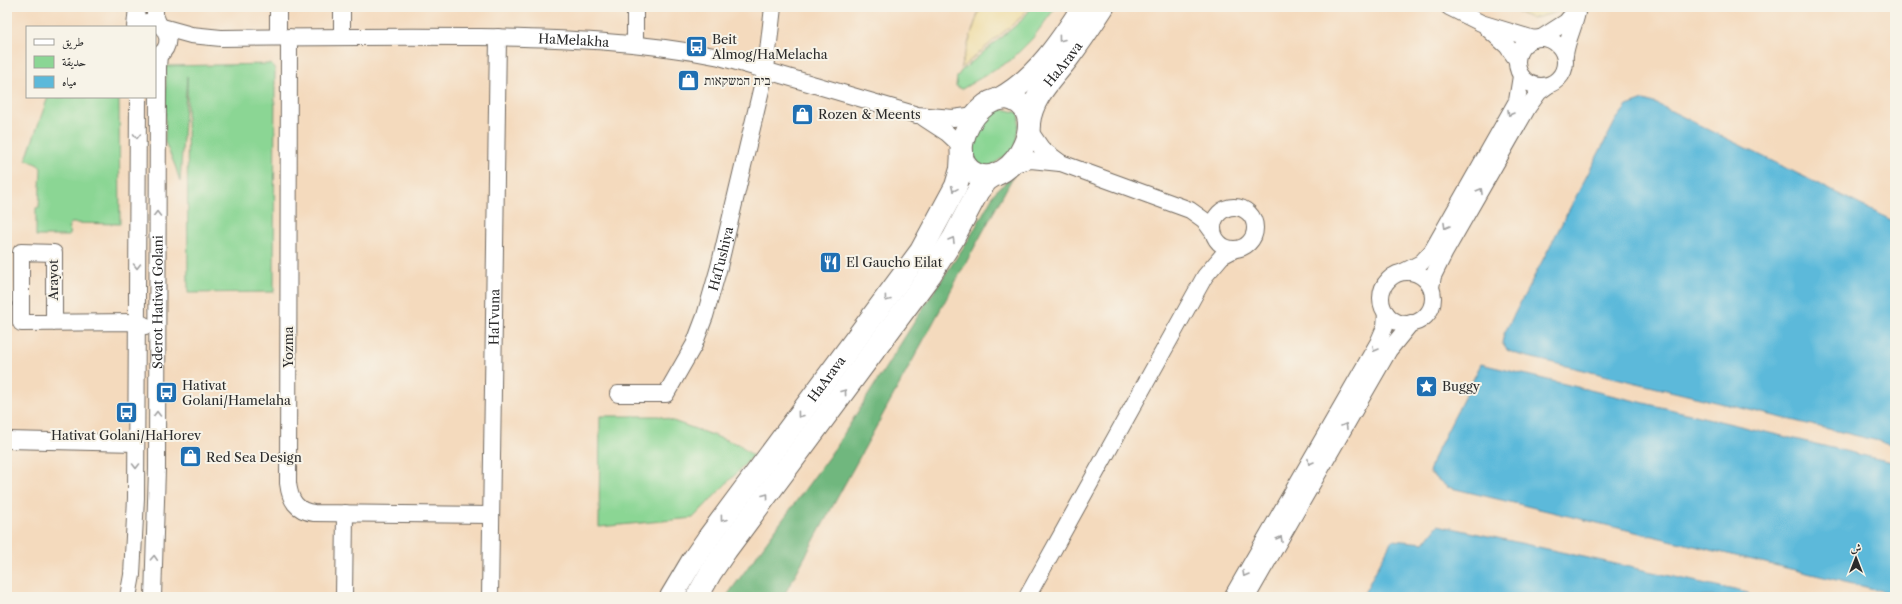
<svg xmlns="http://www.w3.org/2000/svg" width="1902" height="604" font-family="'Libre Caslon Text',Amiri,'Frank Ruhl Libre',serif">
<style>
.green{fill:#8bd694;stroke:#5b8060}
.forest{fill:#70b77e;stroke:#4e7154}
.sand{fill:#eeda9e;stroke:#8c8264}
.water{fill:#5cb9da;stroke:#447282}
.lines{fill:none;stroke-linecap:round;stroke-linejoin:round}
.minor-casing{stroke:#71685e;stroke-width:18}
.highway-casing{stroke:#71685e;stroke-width:24}
.minor{stroke:#fff;stroke-width:16}
.highway{stroke:#fff;stroke-width:22}
.oneway{stroke:#a0a0a0}
.labels{text-anchor:middle;stroke-width:4;stroke-linejoin:round;paint-order:stroke}
.poi-label{font-size:13px;fill:#2b2b2b;stroke:#f7f3e8;text-anchor:start}
.street-label{font-size:13px;fill:#2b2b2b;stroke:#f7f3e8}
</style>
<rect width="100%" height="100%" fill="#f7f3e8"/>
<filter id="ink" filterUnits="userSpaceOnUse"><feTurbulence type="fractalNoise" baseFrequency=".025" numOctaves="2"/><feDisplacementMap in="SourceGraphic" scale="8" xChannelSelector="R" yChannelSelector="G"/><feConvolveMatrix kernelMatrix="1 2 1 2 8 2 1 2 1" color-interpolation-filters="sRGB"/></filter>
<filter id="wash" filterUnits="userSpaceOnUse"><feTurbulence type="fractalNoise" baseFrequency=".012" numOctaves="4" result="noise"/><feDisplacementMap in="SourceGraphic" scale="16" xChannelSelector="R" yChannelSelector="G"/><feGaussianBlur stdDeviation="0.9" result="paint"/><feColorMatrix in="noise" values="0 0 0 0 0 0 0 0 0 0 0 0 0 0 0 0 0 1.4 0 .05"/><feComposite in="paint" operator="in"/></filter>
<g filter="url(#wash)">
<rect width="100%" height="100%" fill="#f4dabd"/>
<!-- green -->
<path class="green" d="M1032,7H1056L1032,39L1011,60L962,89L956,86L957,77L961,71L1021,21Z
M271,64L275,69L274,292L188,293L187,76L180,182L176,168L165,142L166,66Z
M48,97H119L120,224L70,223L69,236H36V208L39,207L41,168L38,165L26,159Z
M995,107L1020,113L1015,149L985,170L969,156V138Z
M600,416H659L740,445L753,456L693,518L599,527Z"/>
<!-- forest -->
<path class="forest" d="M1014,175L783,597H726L833,451L925,305L969,239L995,192Z"/>
<!-- sand -->
<path class="sand" d="M980,7H1029L1019,19L960,69Z
M1508,7H1559L1557,12L1532,19Z"/>
<!-- water -->
<path class="water" d="M1644,100L1657,104L1895,222V445L1516,354L1507,350L1502,343L1504,334L1616,120L1627,106Z
M1481,364L1895,463V594L1447,487L1429,472L1434,457Z
M1438,525L1748,593L1751,597H1362L1392,540L1424,543Z"/>
</g>
<g filter="url(#ink)">
<g class="lines">
<defs>
<g id="minor">
<path d="M155,7V15L159,25"/>
<path d="M278,7V37"/>
<path d="M342,7V37"/>
<path d="M635,7V44"/>
<path d="M1449,7L1481,23L1534,39"/>
<path d="M135,27L137,7"/>
<path d="M136,27C158,8 183,45 155,57"/>
<path id="s1" d="M162,27L191,35L221,38C307,37 393,36 479,37C560,38 640,41 720,57L917,115L953,118L975,115"/>
<path d="M1487,28L1507,46L1517,60"/>
<path d="M289,37L288,483C290,500 296,511 314,513L491,515"/>
<circle cx="1541" cy="62" r="24"/>
<path d="M1541,38L1566,22L1576,10"/>
<path d="M1565,55C1567,38 1576,24 1578,7"/>
<path d="M924,118L947,133L962,147"/>
<path d="M1029,130L1042,149L1061,163L1190,210L1204,220L1212,231"/>
<path d="M1010,165L1031,160L1060,163"/>
<circle cx="1234" cy="228" r="21"/>
<path d="M1403,272L1421,263L1432,251L1517,101L1521,76"/>
<circle cx="1407" cy="298" r="26"/>
<path d="M1431,287L1433,276L1445,252L1528,107L1539,92L1547,86"/>
<path d="M54,323V253L21,252V323L138,322L146,326"/>
<path id="s2" d="M618,394H666L694,345L705,316L719,267L766,69L773,7"/>
<path d="M7,440L136,443"/>
<path d="M128,597L132,575L136,498L138,97"/>
<path id="s3" d="M153,597L157,469L158,67L159,55"/>
<path d="M344,597L345,513"/>
<path id="s4" d="M490,597L498,37"/>
<path d="M1027,597L1205,276L1222,256L1235,249"/>
<path d="M1232,597L1378,343L1385,327L1386,313"/>
<path d="M1247,597L1389,350L1411,323"/>
</g>
<g id="highway">
<path d="M1006,98C1056,106 1014,191 976,174C949,162 965,123 981,109C988,102 996,99 1006,98Z"/>
<path d="M999,99C1036,79 1061,41 1083,7"/>
<path id="s5" d="M1029,123C1032,96 1053,78 1068,58C1080,42 1092,24 1103,7"/>
<path id="s6" d="M671,597L693,560L709,537L921,251L956,186L961,169L962,151"/>
<path d="M697,597L711,572L726,550L930,275L953,239L978,191L987,180L998,173"/>
</g>
</defs>
<!-- minor casing -->
<use href="#minor" class="minor-casing"/>
<!-- highway casing -->
<use href="#highway" class="highway-casing"/>
<!-- minor -->
<use href="#minor" class="minor"/>
<!-- highway -->
<use href="#highway" class="highway"/>
</g>
<!-- one-way arrows -->
<defs><path id="oneway-chevron" d="M-2-3.5L2.5 0L-2 3.5" fill="none" stroke-width="1.6" stroke-linecap="round" stroke-linejoin="round"/></defs>
<g class="oneway">
<use href="#oneway-chevron" transform="translate(1061 39) rotate(127)"/>
<use href="#oneway-chevron" transform="translate(1510 113) rotate(120)"/>
<use href="#oneway-chevron" transform="translate(137 136) rotate(91)"/>
<use href="#oneway-chevron" transform="translate(954 189) rotate(114)"/>
<use href="#oneway-chevron" transform="translate(1480 191) rotate(-60)"/>
<use href="#oneway-chevron" transform="translate(157 214) rotate(-90)"/>
<use href="#oneway-chevron" transform="translate(1446 226) rotate(120)"/>
<use href="#oneway-chevron" transform="translate(952 240) rotate(-60)"/>
<use href="#oneway-chevron" transform="translate(137 266) rotate(90)"/>
<use href="#oneway-chevron" transform="translate(887 299) rotate(127)"/>
<use href="#oneway-chevron" transform="translate(1375 349) rotate(120)"/>
<use href="#oneway-chevron" transform="translate(844 392) rotate(-53)"/>
<use href="#oneway-chevron" transform="translate(157 414) rotate(-90)"/>
<use href="#oneway-chevron" transform="translate(800 415) rotate(127)"/>
<use href="#oneway-chevron" transform="translate(1345 426) rotate(-60)"/>
<use href="#oneway-chevron" transform="translate(1310 462) rotate(120)"/>
<use href="#oneway-chevron" transform="translate(136 466) rotate(90)"/>
<use href="#oneway-chevron" transform="translate(766 496) rotate(-53)"/>
<use href="#oneway-chevron" transform="translate(723 519) rotate(127)"/>
<use href="#oneway-chevron" transform="translate(1280 539) rotate(-60)"/>
<use href="#oneway-chevron" transform="translate(154 558) rotate(-87)"/>
<use href="#oneway-chevron" transform="translate(1245 574) rotate(120)"/>
</g>
</g>
<!-- icons -->
<defs>
<symbol id="bus-square" viewBox="-11 -11 22 22"><rect x="-9" y="-9" width="18" height="18" rx="4" fill="#1f6fb2" stroke="#f7f3e8"/><path d="M-5-6H5V4H4V6H2V4H-2V6H-4V4H-5ZM-3.5-4V0h7V-4ZM-3.5 1.2v1.5H-2V1.2ZM2 1.2v1.5H3.5V1.2Z" fill="#fff"/></symbol>
<symbol id="shop-square" viewBox="-11 -11 22 22"><rect x="-9" y="-9" width="18" height="18" rx="4" fill="#1f6fb2" stroke="#f7f3e8"/><path d="M-5-2.5h2.3a2.7 3.5 0 0 1 5.4 0H5L5.5 6h-11ZM-1.5-2.5h3a1.5 2.3 0 0 0-3 0Z" fill="#fff"/></symbol>
<symbol id="restaurant-square" viewBox="-11 -11 22 22"><rect x="-9" y="-9" width="18" height="18" rx="4" fill="#1f6fb2" stroke="#f7f3e8"/><path d="M-5-6h1v4h1v-4h1v4h1v-4h1v5L-1.5 .5V6h-2V.5L-5-1ZM5-6V6H3V1.5H1.5Q1.5-4 5-6Z" fill="#fff"/></symbol>
<symbol id="sight-square" viewBox="-11 -11 22 22"><rect x="-9" y="-9" width="18" height="18" rx="4" fill="#1f6fb2" stroke="#f7f3e8"/><path d="M0-6L1.8-2.2L6-1.7L2.9 1.2L3.7 5.4L0 3.3L-3.7 5.4L-2.9 1.2L-6-1.7L-1.8-2.2Z" fill="#fff"/></symbol>
</defs>
<g fill-rule="evenodd">
<use href="#bus-square" x="684" y="34" width="25" height="25"/>
<use href="#shop-square" x="676" y="68" width="25" height="25"/>
<use href="#shop-square" x="790" y="102" width="25" height="25"/>
<use href="#restaurant-square" x="818" y="250" width="25" height="25"/>
<use href="#sight-square" x="1414" y="374" width="25" height="25"/>
<use href="#bus-square" x="154" y="380" width="25" height="25"/>
<use href="#bus-square" x="114" y="400" width="25" height="25"/>
<use href="#shop-square" x="178" y="444" width="25" height="25"/>
</g>
<g class="labels">
<!-- poi labels -->
<g class="poi-label">
<text x="712" y="44">Beit<tspan x="712" dy="15">Almog/HaMelacha</tspan></text>
<text x="704" y="85">בית המשקאות</text>
<text x="818" y="119">Rozen &amp; Meents</text>
<text x="846" y="267">El Gaucho Eilat</text>
<text x="182" y="390">Hativat<tspan x="182" dy="15">Golani/Hamelaha</tspan></text>
<text x="1442" y="391">Buggy</text>
<text x="126" y="440" text-anchor="middle">Hativat Golani/HaHorev</text>
<text x="206" y="462">Red Sea Design</text>
</g>
<!-- street labels -->
<g class="street-label">
<text dy="5" stroke="none"><textPath href="#s1" startOffset="413">HaMelakha</textPath></text>
<text dy="5" stroke="none"><textPath href="#s5" startOffset="69">HaArava</textPath></text>
<text dy="5" stroke="none"><textPath href="#s2" startOffset="195">HaTushiya</textPath></text>
<text transform="translate(53 280) rotate(-90)" y="5">Arayot</text>
<text dy="5" stroke="none"><textPath href="#s3" startOffset="295">Sderot Hativat Golani</textPath></text>
<text dy="5" stroke="none"><textPath href="#s4" startOffset="280">HaTvuna</textPath></text>
<text transform="translate(288 347) rotate(-90)" y="5">Yozma</text>
<text dy="5" stroke="none"><textPath href="#s6" startOffset="268">HaArava</textPath></text>
</g>
</g>
<!-- margin -->
<rect width="1902" height="604" fill="none" stroke="#f7f3e8" stroke-width="24"/>
<!-- legend -->
<rect x="26" y="26" width="130" height="72" fill="#f7f3e8" stroke="#a5a39c"/>
<rect x="34" y="39" width="20" height="6" fill="#ffffff" stroke="#a5a39c"/>
<text x="62" y="46" font-size="12" fill="#2b2b2b">طريق</text>
<rect x="34" y="56" width="20" height="12" fill="#8bd694" stroke="#a5a39c"/>
<text x="62" y="66" font-size="12" fill="#2b2b2b">حديقة</text>
<rect x="34" y="76" width="20" height="12" fill="#5cb9da" stroke="#a5a39c"/>
<text x="62" y="86" font-size="12" fill="#2b2b2b">مياه</text>
<!-- north arrow -->
<g transform="translate(1856 558)" stroke="#f7f3e8" stroke-width="3" paint-order="stroke">
<path d="M0-3L7 15L0 10L-7 15Z" fill="#2b2b2b"/>
<text y="-6" font-size="11" font-weight="bold" text-anchor="middle" fill="#2b2b2b">ش</text>
</g>
</svg>
